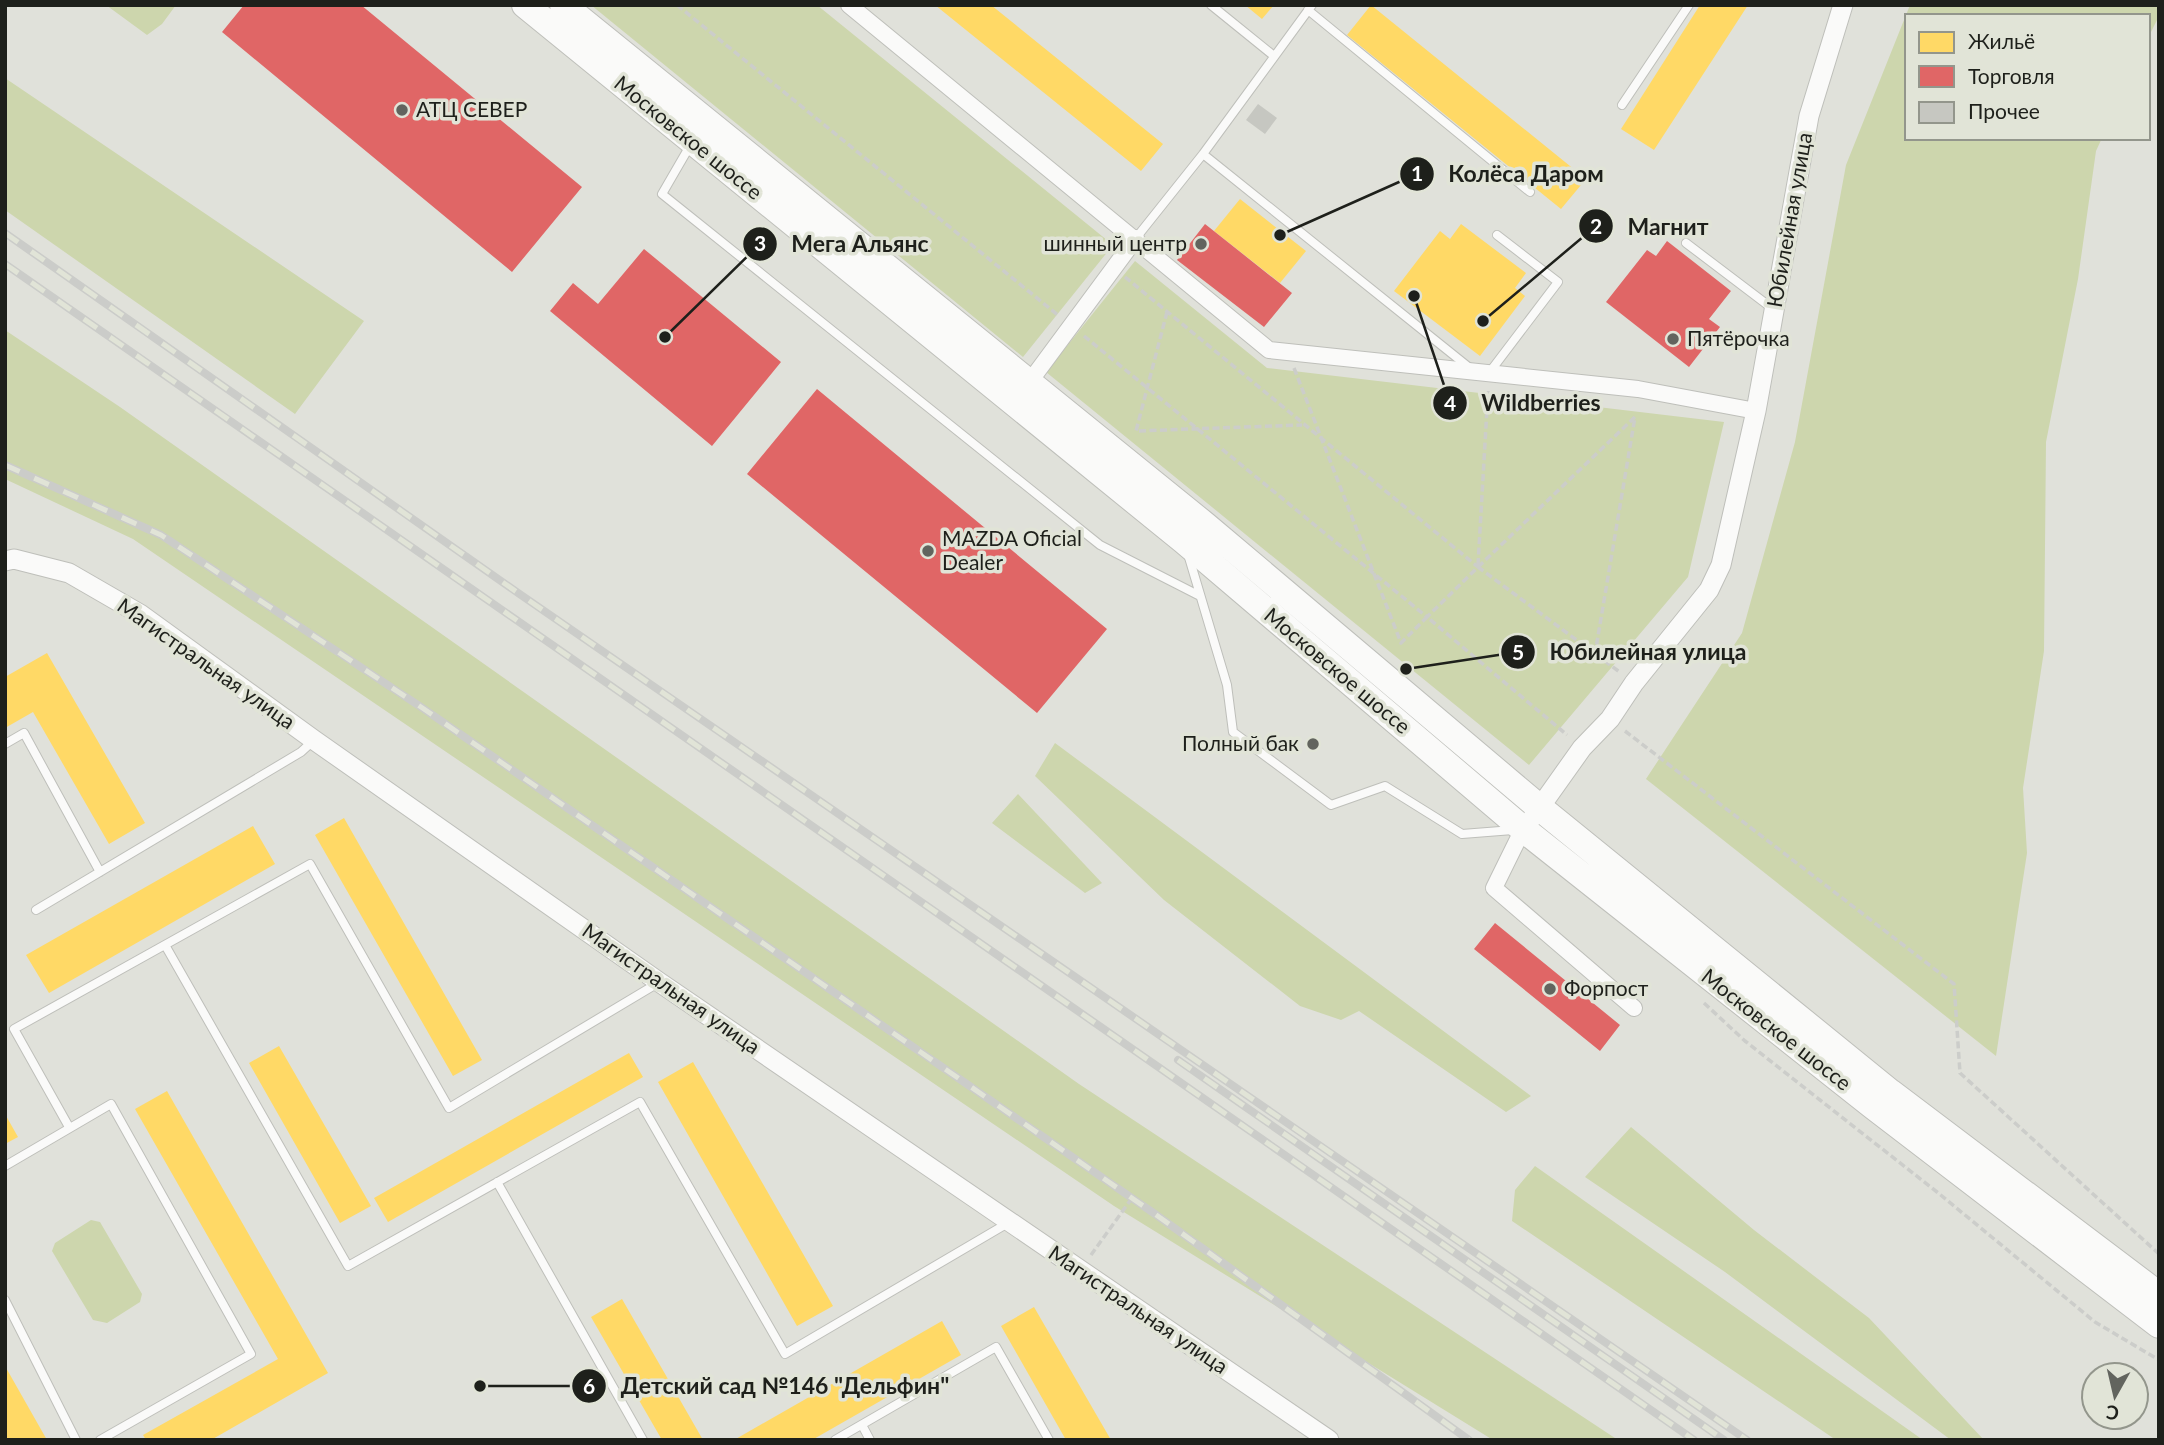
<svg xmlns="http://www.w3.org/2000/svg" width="2164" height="1445" font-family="Lato,sans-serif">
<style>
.green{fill:#cdd6ad}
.homes{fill:#ffd966}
.shops{fill:#e06666}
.building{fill:#c6c7c1}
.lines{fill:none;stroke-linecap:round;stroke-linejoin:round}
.service-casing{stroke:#bebfba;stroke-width:10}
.minor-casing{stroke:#bebfba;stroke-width:18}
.tertiary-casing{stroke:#bebfba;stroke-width:21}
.primary-casing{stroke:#bebfba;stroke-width:28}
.path{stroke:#cccdca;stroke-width:3.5;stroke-dasharray:7 3.5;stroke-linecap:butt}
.service{stroke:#fafaf9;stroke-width:8}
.minor{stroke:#fafaf9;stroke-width:16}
.tertiary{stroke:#fafaf9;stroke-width:19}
.primary{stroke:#fafaf9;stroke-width:26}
.rail-casing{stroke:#cbccc9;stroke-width:8}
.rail{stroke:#e1e4d7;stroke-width:5;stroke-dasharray:16;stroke-linecap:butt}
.poi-dot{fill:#62645e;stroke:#e1e4d7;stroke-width:2.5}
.labels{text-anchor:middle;stroke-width:7;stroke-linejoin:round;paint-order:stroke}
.poi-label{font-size:21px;fill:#1e201b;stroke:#e1e4d7;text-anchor:start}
.street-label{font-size:21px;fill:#1e201b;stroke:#e1e4d7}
.leader{fill:none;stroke:#1e201b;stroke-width:2.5}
.callout-dot{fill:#1e201b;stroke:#e1e4d7;stroke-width:2.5}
.mark-label{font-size:21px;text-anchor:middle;font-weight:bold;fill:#fff}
.callout-label{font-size:23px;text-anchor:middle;font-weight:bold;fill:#1e201b;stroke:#e1e4d7;stroke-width:7;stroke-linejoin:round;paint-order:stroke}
</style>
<rect width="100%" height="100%" fill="#e0e1da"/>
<!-- green -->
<path class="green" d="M106,5H176L162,24L147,35Z
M591,5H817L1113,245L1023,357Z
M1910,5H2159V16L2148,38V16H1907V138H2102L2096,151L2078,279L2046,442L2044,651L2023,788L2027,853L1996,1056L1646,779L1742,633L1795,442L1846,165Z
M5,78L364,321L295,414L5,210Z
M1135,261L1267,368L1724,422L1688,577L1529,765L1046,372Z
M5,330L120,407L1079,1084L1618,1440H1493L1114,1206L133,539L5,479Z
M1055,743L1531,1096L1506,1112L1359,1011L1341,1020L1300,1006L1164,900L1035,776Z
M1018,794L1102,883L1085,893L992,823Z
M1631,1127L1754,1230L1869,1318L1984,1440H1951L1725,1272L1585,1177Z
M1535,1166L1923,1440H1836L1512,1221L1515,1190Z
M91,1220L100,1222L142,1294L140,1302L107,1323L93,1320L52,1251L55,1243Z"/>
<!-- homes -->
<path class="homes" d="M935,5H991L1163,144L1141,171Z
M1245,5H1274L1262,19Z
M1371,5L1586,179L1561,209L1347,35Z
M1700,5H1748L1654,150L1621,129Z
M1240,199L1306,251L1280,283L1214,231Z
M1461,224L1526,273L1515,288L1525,296L1480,356L1394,291L1440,231L1450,239Z
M47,653L145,823L109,844L33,712L5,728V677Z
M344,818L482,1060L453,1076L315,835Z
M253,826L275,864L49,993L26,955Z
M279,1046L371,1206L340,1223L249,1063Z
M629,1053L643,1077L388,1222L374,1198Z
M693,1062L833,1306L797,1326L658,1082Z
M167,1091L328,1373L211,1440H146L143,1435L278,1359L135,1109Z
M5,1114L18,1137L5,1144Z
M622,1299L703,1440H662L591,1317Z
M1034,1307L1111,1440H1066L1001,1326Z
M942,1321L961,1355L812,1440H734Z
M5,1366L47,1440H7L5,1436Z"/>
<!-- shops -->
<path class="shops" d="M244,5H361L582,187L512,272L222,32Z
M1205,224L1292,293L1264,327L1177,260Z
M1667,241L1731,291L1709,319L1720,327L1689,367L1606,302L1647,250L1656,256Z
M644,249L781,362L712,446L550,311L573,283L598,304Z
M817,389L1107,629L1037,713L747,474Z
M1495,923L1620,1025L1600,1051L1474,949Z"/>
<!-- building -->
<path class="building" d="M1258,104L1277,118L1265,134L1246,120Z"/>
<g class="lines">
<defs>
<path id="service" d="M1211,5L1274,56
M1308,10L1530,192
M1622,105L1689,5
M691,144L662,194L1100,545L1200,596
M1203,154L1471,369
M1136,238L1203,154L1312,5
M1686,243L1773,309
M1489,373L1558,282L1497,235
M1188,554L1227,685L1233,732L1331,805L1385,786L1462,834L1513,830
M5,744L24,733L100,872
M36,910L301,752L314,740
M165,945L348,1266L640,1102L785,1354L1008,1223
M69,1127L14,1029L310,864L449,1108L658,983
M5,1166L111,1104L251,1354L100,1440
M497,1182L643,1440
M5,1300L76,1440
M862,1425L870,1440
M835,1440L996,1347L1049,1440"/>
<path id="minor" d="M849,5L1269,350L1638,389L1756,411
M1028,384L1136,238
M1523,829L1494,888L1634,1008"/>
<path id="tertiary" d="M5,561L14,559L69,573L140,614L314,740L659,982L1329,1440
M1533,817L1582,748L1610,719L1634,683L1709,590L1721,565L1756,411L1809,116L1843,5"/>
<path id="primary" d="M525,5L1184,541L1523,829L1873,1106L2159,1325
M563,5L1205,525L1540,808L1890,1092L2159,1295"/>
</defs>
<!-- service casing -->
<use href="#service" class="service-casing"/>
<!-- minor casing -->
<use href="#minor" class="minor-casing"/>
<!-- tertiary casing -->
<use href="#tertiary" class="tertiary-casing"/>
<!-- primary casing -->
<use href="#primary" class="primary-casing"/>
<!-- path -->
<path class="path" d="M677,5L1059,316
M1125,277L1478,567
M1167,312L1136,431L1302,425
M1084,336L1427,617L1478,567L1621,673
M1294,368L1401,643L1427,617L1567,735
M1478,565L1488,391
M1478,567L1635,417L1595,654
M1625,731L1954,984L1960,1073L2159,1254
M1704,1003L1745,1041L1937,1192L2095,1322L2159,1360
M1091,1255L1132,1198"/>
<!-- service -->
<use href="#service" class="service"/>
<!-- minor -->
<use href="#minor" class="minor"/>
<!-- tertiary -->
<use href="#tertiary" class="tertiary"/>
<!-- primary -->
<use href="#primary" class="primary"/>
<defs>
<path id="rail" d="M5,233L521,595L1747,1440
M5,264L1694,1440
M5,465L161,535L421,707L1155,1214L1469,1440
M1178,1060L1724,1440"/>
</defs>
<!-- rail casing -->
<use href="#rail" class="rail-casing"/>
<!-- rail -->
<use href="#rail" class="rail"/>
</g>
<!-- markers -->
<g class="poi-dot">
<circle cx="402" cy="110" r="7"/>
<circle cx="1201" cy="244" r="7"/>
<circle cx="1673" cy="339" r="7"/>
<circle cx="928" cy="551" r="7"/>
<circle cx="1313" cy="744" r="7"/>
<circle cx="1550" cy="989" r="7"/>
</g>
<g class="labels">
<!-- poi labels -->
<g class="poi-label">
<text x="416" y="117">АТЦ СЕВЕР</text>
<text x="1187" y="251" text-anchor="end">шинный центр</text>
<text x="1687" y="346">Пятёрочка</text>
<text x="942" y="546">MAZDA Oficial<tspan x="942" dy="24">Dealer</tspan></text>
<text x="1299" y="751" text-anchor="end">Полный бак</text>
<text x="1564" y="996">Форпост</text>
</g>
<!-- street labels -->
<g class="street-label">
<text transform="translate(688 138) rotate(39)" y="7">Московское шоссе</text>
<text transform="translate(1790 220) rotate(-80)" y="7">Юбилейная улица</text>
<text transform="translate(206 664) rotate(35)" y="7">Магистральная улица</text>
<text transform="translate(1337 671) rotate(40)" y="7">Московское шоссе</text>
<text transform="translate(671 989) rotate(35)" y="7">Магистральная улица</text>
<text transform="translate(1776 1030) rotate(38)" y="7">Московское шоссе</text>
<text transform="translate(1138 1310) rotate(34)" y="7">Магистральная улица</text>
</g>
</g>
<!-- callouts -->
<path class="leader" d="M1280 235L1417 174M1483 321L1596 226M665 337L760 244M1414 296L1450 403M1406 669L1518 652M480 1386L589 1386"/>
<g class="callout-dot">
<circle cx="1280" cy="235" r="7"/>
<circle cx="1483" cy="321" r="7"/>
<circle cx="665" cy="337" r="7"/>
<circle cx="1414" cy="296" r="7"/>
<circle cx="1406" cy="669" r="7"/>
<circle cx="480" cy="1386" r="7"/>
<circle cx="1417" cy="174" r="18"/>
<circle cx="1596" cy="226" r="18"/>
<circle cx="760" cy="244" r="18"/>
<circle cx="1450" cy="403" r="18"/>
<circle cx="1518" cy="652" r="18"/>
<circle cx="589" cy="1386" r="18"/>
</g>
<g class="mark-label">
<text x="1417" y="181">1</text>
<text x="1596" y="234">2</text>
<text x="760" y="251">3</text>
<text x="1450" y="411">4</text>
<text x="1518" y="660">5</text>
<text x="589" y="1394">6</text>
</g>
<g class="callout-label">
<text x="1526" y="182">Колёса Даром</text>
<text x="1668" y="235">Магнит</text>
<text x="860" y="252">Мега Альянс</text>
<text x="1541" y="411">Wildberries</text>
<text x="1648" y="660">Юбилейная улица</text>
<text x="785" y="1394">Детский сад №146 "Дельфин"</text>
</g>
<!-- border -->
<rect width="2164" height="1445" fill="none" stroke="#1e201b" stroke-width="14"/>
<!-- legend -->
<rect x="1905" y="14" width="245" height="126" fill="#e1e4d7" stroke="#93968c" stroke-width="2"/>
<rect x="1919" y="32" width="35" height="21" fill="#ffd966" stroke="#93968c" stroke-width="2"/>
<text x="1968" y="49" font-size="21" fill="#1e201b">Жильё</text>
<rect x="1919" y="66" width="35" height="21" fill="#e06666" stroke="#93968c" stroke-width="2"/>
<text x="1968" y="84" font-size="21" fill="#1e201b">Торговля</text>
<rect x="1919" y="102" width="35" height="21" fill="#c6c7c1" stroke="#93968c" stroke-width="2"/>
<text x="1968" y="119" font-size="21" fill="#1e201b">Прочее</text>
<!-- north arrow -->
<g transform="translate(2115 1396) rotate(188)"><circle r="33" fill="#e1e4d7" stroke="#93968c" stroke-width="2"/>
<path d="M0-5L12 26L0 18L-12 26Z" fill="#62645e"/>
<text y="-10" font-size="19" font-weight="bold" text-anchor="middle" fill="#1e201b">С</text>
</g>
</svg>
